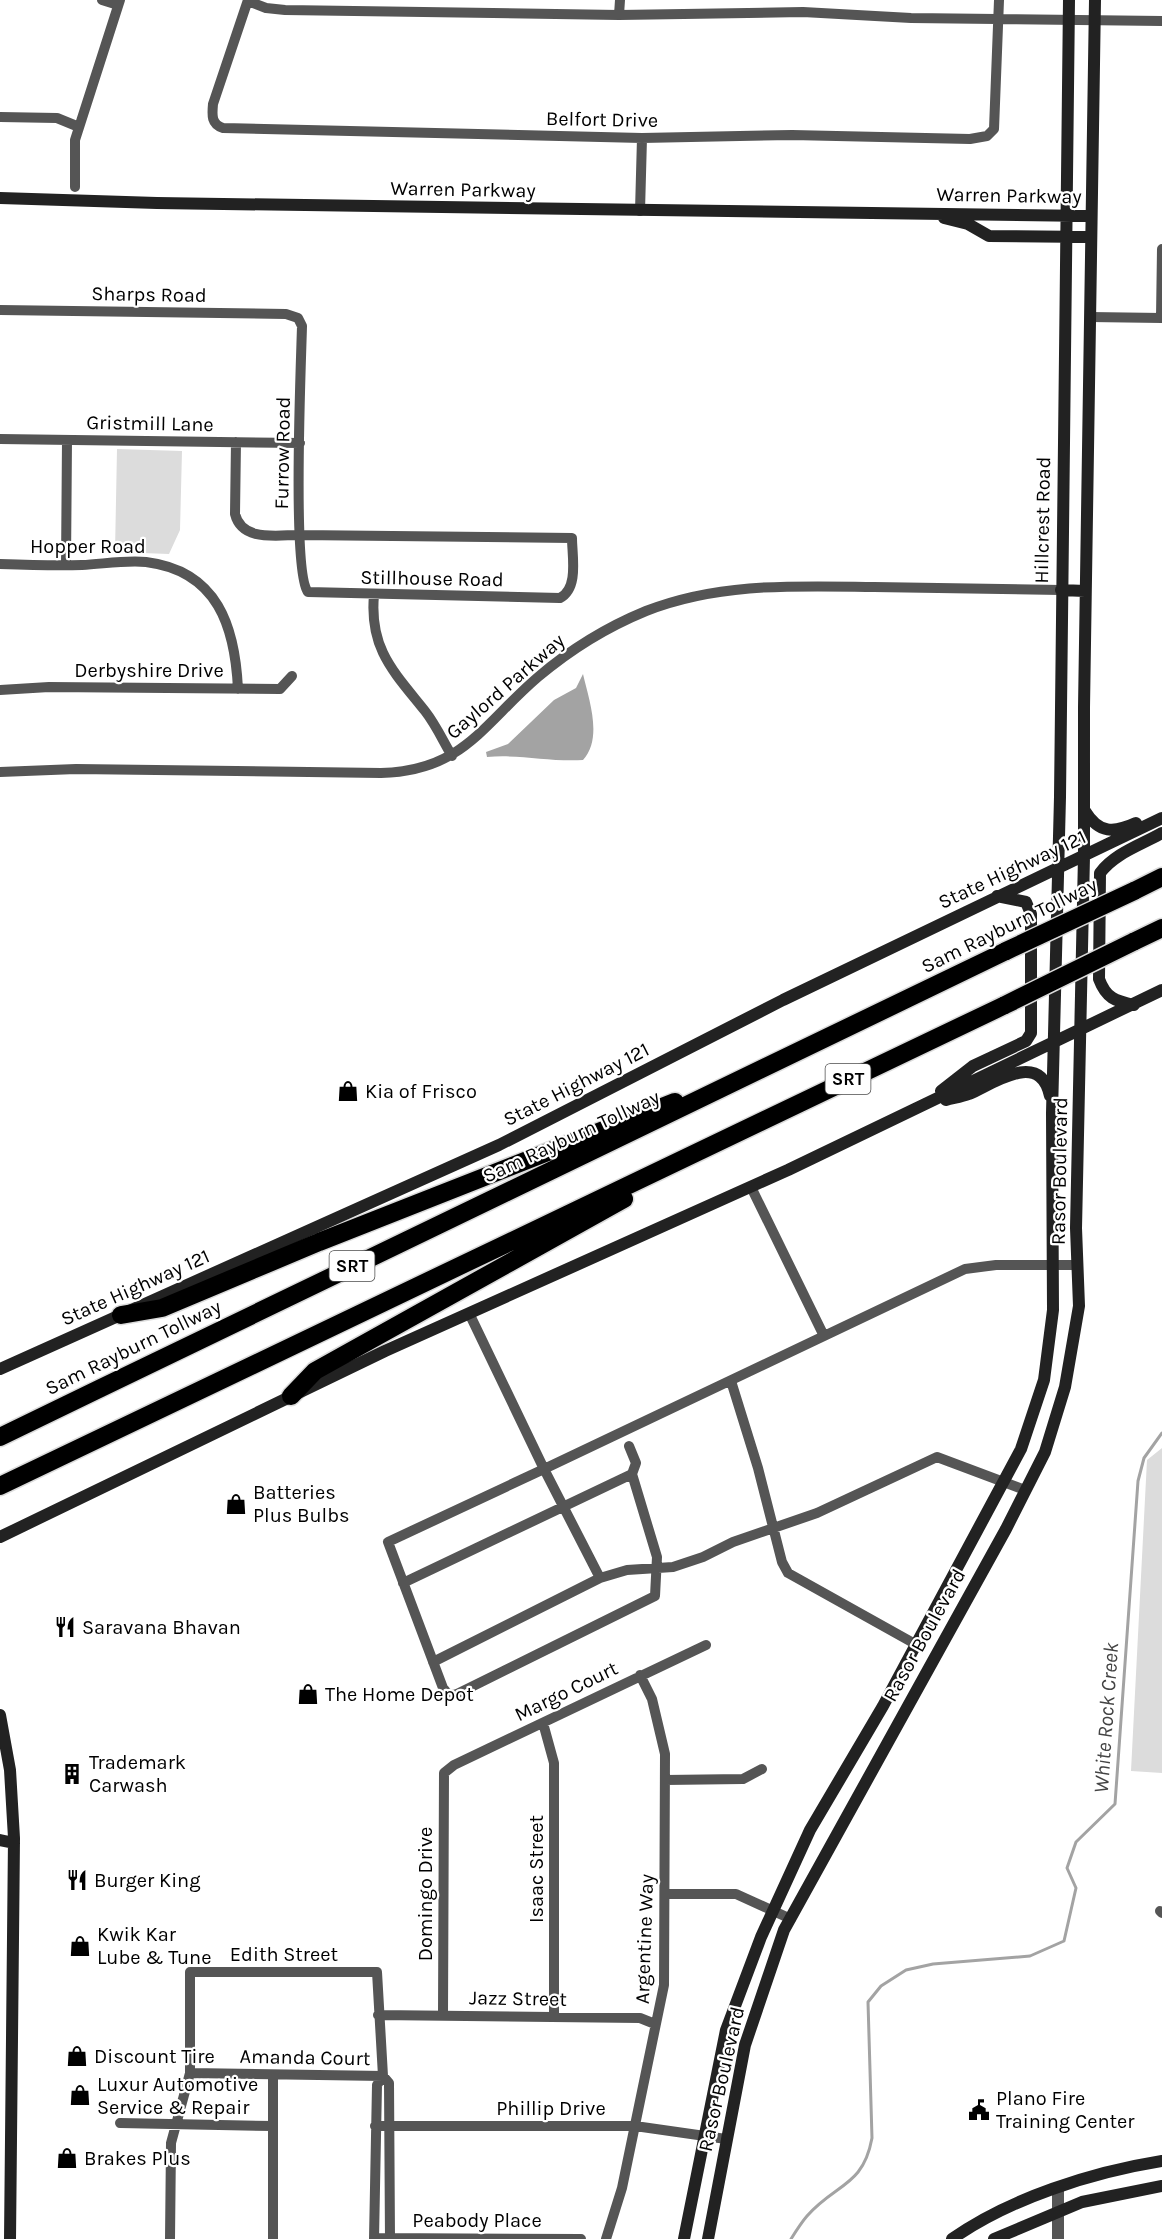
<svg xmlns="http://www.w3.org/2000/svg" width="1162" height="2239" font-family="Karla,sans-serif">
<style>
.green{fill:#dcdcdc}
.water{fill:#a3a3a3}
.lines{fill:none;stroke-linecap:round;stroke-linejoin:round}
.stream{stroke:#a3a3a3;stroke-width:3}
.motorway-casing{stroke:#dbdbdb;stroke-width:21}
.minor{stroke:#555;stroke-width:10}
.tertiary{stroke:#555;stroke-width:12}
.secondary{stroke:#222;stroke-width:12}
.motorway{stroke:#000;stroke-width:18}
.motorway-bridge-casing{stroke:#dbdbdb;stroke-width:21;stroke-linecap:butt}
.motorway-bridge{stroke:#000;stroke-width:18}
.labels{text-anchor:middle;stroke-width:4.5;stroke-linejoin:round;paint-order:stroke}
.shield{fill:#fff;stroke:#4c4c4c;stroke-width:1.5}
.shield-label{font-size:18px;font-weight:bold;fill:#000}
.street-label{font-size:20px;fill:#000;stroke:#fff}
.poi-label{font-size:20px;fill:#000;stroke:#fff;text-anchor:start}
.water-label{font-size:21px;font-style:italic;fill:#444;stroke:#fff}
</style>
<rect width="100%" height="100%" fill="#fff"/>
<!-- green -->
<path class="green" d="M117,449L182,451L180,530L169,554L115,552Z
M1162,1448V1773L1131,1771L1147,1460Z"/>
<!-- water -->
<path class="water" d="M583,674C589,700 603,738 583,760C550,762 519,754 487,757L486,752L508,744L554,700L576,688Z"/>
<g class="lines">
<!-- stream -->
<path class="stream" d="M791,2239C796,2231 801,2223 807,2216C836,2183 863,2187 872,2138L868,2002L881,1986L906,1970L933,1964L1030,1956L1064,1941L1076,1888L1067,1868L1076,1842L1115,1804L1138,1481L1144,1458L1162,1433"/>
<defs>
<path id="motorway" d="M1134,891L1162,877
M1133,942L1162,928
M121,1315L162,1308L319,1242L675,1102
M291,1396L315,1371L624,1199
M0,1437C335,1274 672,1115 1006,951
M0,1486L1005,1005"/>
</defs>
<!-- motorway casing -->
<use href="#motorway" class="motorway-casing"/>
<!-- minor -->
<path class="minor" d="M102,0L118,5
M248,0L213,104C212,115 211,124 223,128L642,138L792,135L970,139L987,136L994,129L999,0
M248,1L266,8L285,10L619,15L803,12L911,18L1162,21
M619,15L620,0
M0,117L57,118L79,127
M75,187V140L120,0
M640,211L642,138
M0,310L286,314L298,318L302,326C301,364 292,573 308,592L560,598C579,588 572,556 572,538L299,535C277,535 242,542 235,514L236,442
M1090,317L1162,318
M1161,318L1162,249
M0,439L300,443
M0,564C27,565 55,566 82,565C103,564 125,560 146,562C218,571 235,627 238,689
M66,565L67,440
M374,595C369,649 394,672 425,711C436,725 443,741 452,756
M0,690L49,687L280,689L292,676
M0,772L76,769L381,773C463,771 483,724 538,677C571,649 607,627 646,611C720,582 797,586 874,587C937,588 999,589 1061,590
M751,1187L824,1336
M469,1313L544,1469L965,1269L996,1265H1078
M731,1381L758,1468L782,1562L788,1573L917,1645
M600,1578L627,1570L673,1567L703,1557L733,1542L817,1513L937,1457L1025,1490
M403,1583L632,1474
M433,1662L600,1578L544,1469L388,1542L443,1688L448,1694L455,1695L655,1596L657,1557L632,1474L636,1463L629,1446
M543,1723L554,1763V2017
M665,1780L743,1779L762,1769
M665,1894H736L791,1919
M1160,1911L1162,1913
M378,2015L640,2018L655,2024
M443,2015L444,1773L454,1765L706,1645
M190,2073L383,2076
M273,2075V2239
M120,2123L273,2126
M375,2126H635L726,2139
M374,2238L581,2239
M170,2239L171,2143L190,2073V1972H377L383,2076L389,2083L390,2239
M374,2239L377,2085L383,2076
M606,2239L622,2188L664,1985L665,1754L652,1699L640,1675"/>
<!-- tertiary -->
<path class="tertiary" d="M1058,2239V2188"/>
<!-- secondary -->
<path class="secondary" d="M0,198L157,203L1091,216
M944,218L968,224L989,236L1091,237
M1061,590L1085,591
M1085,811C1099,834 1114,833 1136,823
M1134,1005C1115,1001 1106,998 1099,979L1100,873C1115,853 1141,845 1162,833
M941,1091L973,1066L1026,1041L1031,1033V914L1026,902L997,896
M946,1100C953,1098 961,1097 969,1094C993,1084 1040,1049 1050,1096
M0,1369L499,1145L783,1000L1162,818
M0,1537L385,1351L788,1170L1162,990
M0,1715L10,1770L14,1838L10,2239
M0,1840L14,1843
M684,2239L726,2030L761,1937L810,1830L883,1706L1021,1449L1044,1380L1053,1310L1052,1113L1060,797L1069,0
M708,2239L745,2045L784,1930L1006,1529L1045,1452L1065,1387L1079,1306L1076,1228L1084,856V707L1095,0
M952,2239C1010,2198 1093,2172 1162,2161
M994,2239L1082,2202L1162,2186"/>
<!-- motorway -->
<use href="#motorway" class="motorway"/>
<defs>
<path id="motorway-bridge" d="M1006,951L1134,891
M1005,1005L1133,942"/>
</defs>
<!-- motorway-bridge casing -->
<use href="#motorway-bridge" class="motorway-bridge-casing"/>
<!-- motorway-bridge -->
<use href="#motorway-bridge" class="motorway-bridge"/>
</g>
<!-- icons -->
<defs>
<symbol id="shop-bare" viewBox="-9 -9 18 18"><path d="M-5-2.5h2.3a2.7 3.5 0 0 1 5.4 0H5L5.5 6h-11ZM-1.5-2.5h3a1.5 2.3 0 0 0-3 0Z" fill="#000" stroke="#fff" stroke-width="2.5" paint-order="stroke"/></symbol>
<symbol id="restaurant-bare" viewBox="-9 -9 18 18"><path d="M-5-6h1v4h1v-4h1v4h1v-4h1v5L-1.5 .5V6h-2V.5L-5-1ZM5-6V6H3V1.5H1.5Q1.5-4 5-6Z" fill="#000" stroke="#fff" stroke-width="2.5" paint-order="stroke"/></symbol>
<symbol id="building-bare" viewBox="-9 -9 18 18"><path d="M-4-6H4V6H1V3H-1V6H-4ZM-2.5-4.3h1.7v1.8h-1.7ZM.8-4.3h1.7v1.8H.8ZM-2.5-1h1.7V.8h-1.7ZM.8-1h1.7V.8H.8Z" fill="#000" stroke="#fff" stroke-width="2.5" paint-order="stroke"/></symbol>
<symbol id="civic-bare" viewBox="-9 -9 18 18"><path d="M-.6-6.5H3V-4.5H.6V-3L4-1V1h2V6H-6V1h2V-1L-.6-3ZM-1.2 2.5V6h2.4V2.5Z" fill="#000" stroke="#fff" stroke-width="2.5" paint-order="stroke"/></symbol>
</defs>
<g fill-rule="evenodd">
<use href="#shop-bare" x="333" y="1076" width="30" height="30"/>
<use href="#shop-bare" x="221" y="1489" width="30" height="30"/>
<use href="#restaurant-bare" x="50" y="1612" width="30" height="30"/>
<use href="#shop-bare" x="293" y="1679" width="30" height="30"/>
<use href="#building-bare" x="57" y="1759" width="30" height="30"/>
<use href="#restaurant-bare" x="62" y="1865" width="30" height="30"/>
<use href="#shop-bare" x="65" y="1931" width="30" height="30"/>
<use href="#shop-bare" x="62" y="2041" width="30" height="30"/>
<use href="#shop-bare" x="65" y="2080" width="30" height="30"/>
<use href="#civic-bare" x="964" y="2095" width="30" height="30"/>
<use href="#shop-bare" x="52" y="2143" width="30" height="30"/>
</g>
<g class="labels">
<!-- shield labels -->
<g class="shield">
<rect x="825.5" y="1064" width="45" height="30" rx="4.5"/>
<rect x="329.5" y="1251" width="45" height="30" rx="4.5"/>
</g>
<g class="shield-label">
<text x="848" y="1085">SRT</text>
<text x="352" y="1272">SRT</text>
</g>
<!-- street labels -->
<g class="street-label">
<text transform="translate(602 119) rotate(1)" y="7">Belfort Drive</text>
<text transform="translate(463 189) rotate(1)" y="7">Warren Parkway</text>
<text transform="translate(1009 195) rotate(1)" y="7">Warren Parkway</text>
<text transform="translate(149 294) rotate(1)" y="7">Sharps Road</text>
<text transform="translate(150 423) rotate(1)" y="7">Gristmill Lane</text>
<text transform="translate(282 453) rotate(-89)" y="7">Furrow Road</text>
<text transform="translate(1042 520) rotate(-89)" y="7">Hillcrest Road</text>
<text x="88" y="553">Hopper Road</text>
<text transform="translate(432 578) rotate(1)" y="7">Stillhouse Road</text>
<text x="149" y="677">Derbyshire Drive</text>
<text transform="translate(505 686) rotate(-41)" y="7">Gaylord Parkway</text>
<text transform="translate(1012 869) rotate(-25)" y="7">State Highway 121</text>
<text transform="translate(1009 925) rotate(-26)" y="7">Sam Rayburn Tollway</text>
<text transform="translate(576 1084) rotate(-27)" y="7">State Highway 121</text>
<text transform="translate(571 1136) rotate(-25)" y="7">Sam Rayburn Tollway</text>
<text transform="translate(1059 1171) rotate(-89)" y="7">Rasor Boulevard</text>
<text transform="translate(135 1287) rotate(-24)" y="7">State Highway 121</text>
<text transform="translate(133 1347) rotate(-26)" y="7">Sam Rayburn Tollway</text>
<text transform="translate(924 1635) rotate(-61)" y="7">Rasor Boulevard</text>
<text transform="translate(566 1691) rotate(-26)" y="7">Margo Court</text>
<text transform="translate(536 1869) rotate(-90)" y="7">Isaac Street</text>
<text transform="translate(425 1894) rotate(-90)" y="7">Domingo Drive</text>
<text transform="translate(644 1939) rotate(-88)" y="7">Argentine Way</text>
<text x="284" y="1961">Edith Street</text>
<text transform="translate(518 1998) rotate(1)" y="7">Jazz Street</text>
<text transform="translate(305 2057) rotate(1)" y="7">Amanda Court</text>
<text transform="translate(721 2079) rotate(-77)" y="7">Rasor Boulevard</text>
<text x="551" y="2115">Phillip Drive</text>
<text x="477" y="2227">Peabody Place</text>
</g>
<!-- poi labels -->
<g class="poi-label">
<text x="365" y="1098">Kia of Frisco</text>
<text x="253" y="1499">Batteries<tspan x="253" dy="23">Plus Bulbs</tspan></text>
<text x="82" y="1634">Saravana Bhavan</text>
<text x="325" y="1701">The Home Depot</text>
<text x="89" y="1769">Trademark<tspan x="89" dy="23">Carwash</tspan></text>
<text x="94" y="1887">Burger King</text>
<text x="97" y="1941">Kwik Kar<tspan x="97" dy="23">Lube &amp; Tune</tspan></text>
<text x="94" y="2063">Discount Tire</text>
<text x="97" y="2091">Luxur Automotive<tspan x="97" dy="23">Service &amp; Repair</tspan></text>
<text x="996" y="2105">Plano Fire<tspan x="996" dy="23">Training Center</tspan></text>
<text x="84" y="2165">Brakes Plus</text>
</g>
<!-- water labels -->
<g class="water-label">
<text transform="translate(1106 1718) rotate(-86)" y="7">White Rock Creek</text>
</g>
</g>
</svg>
